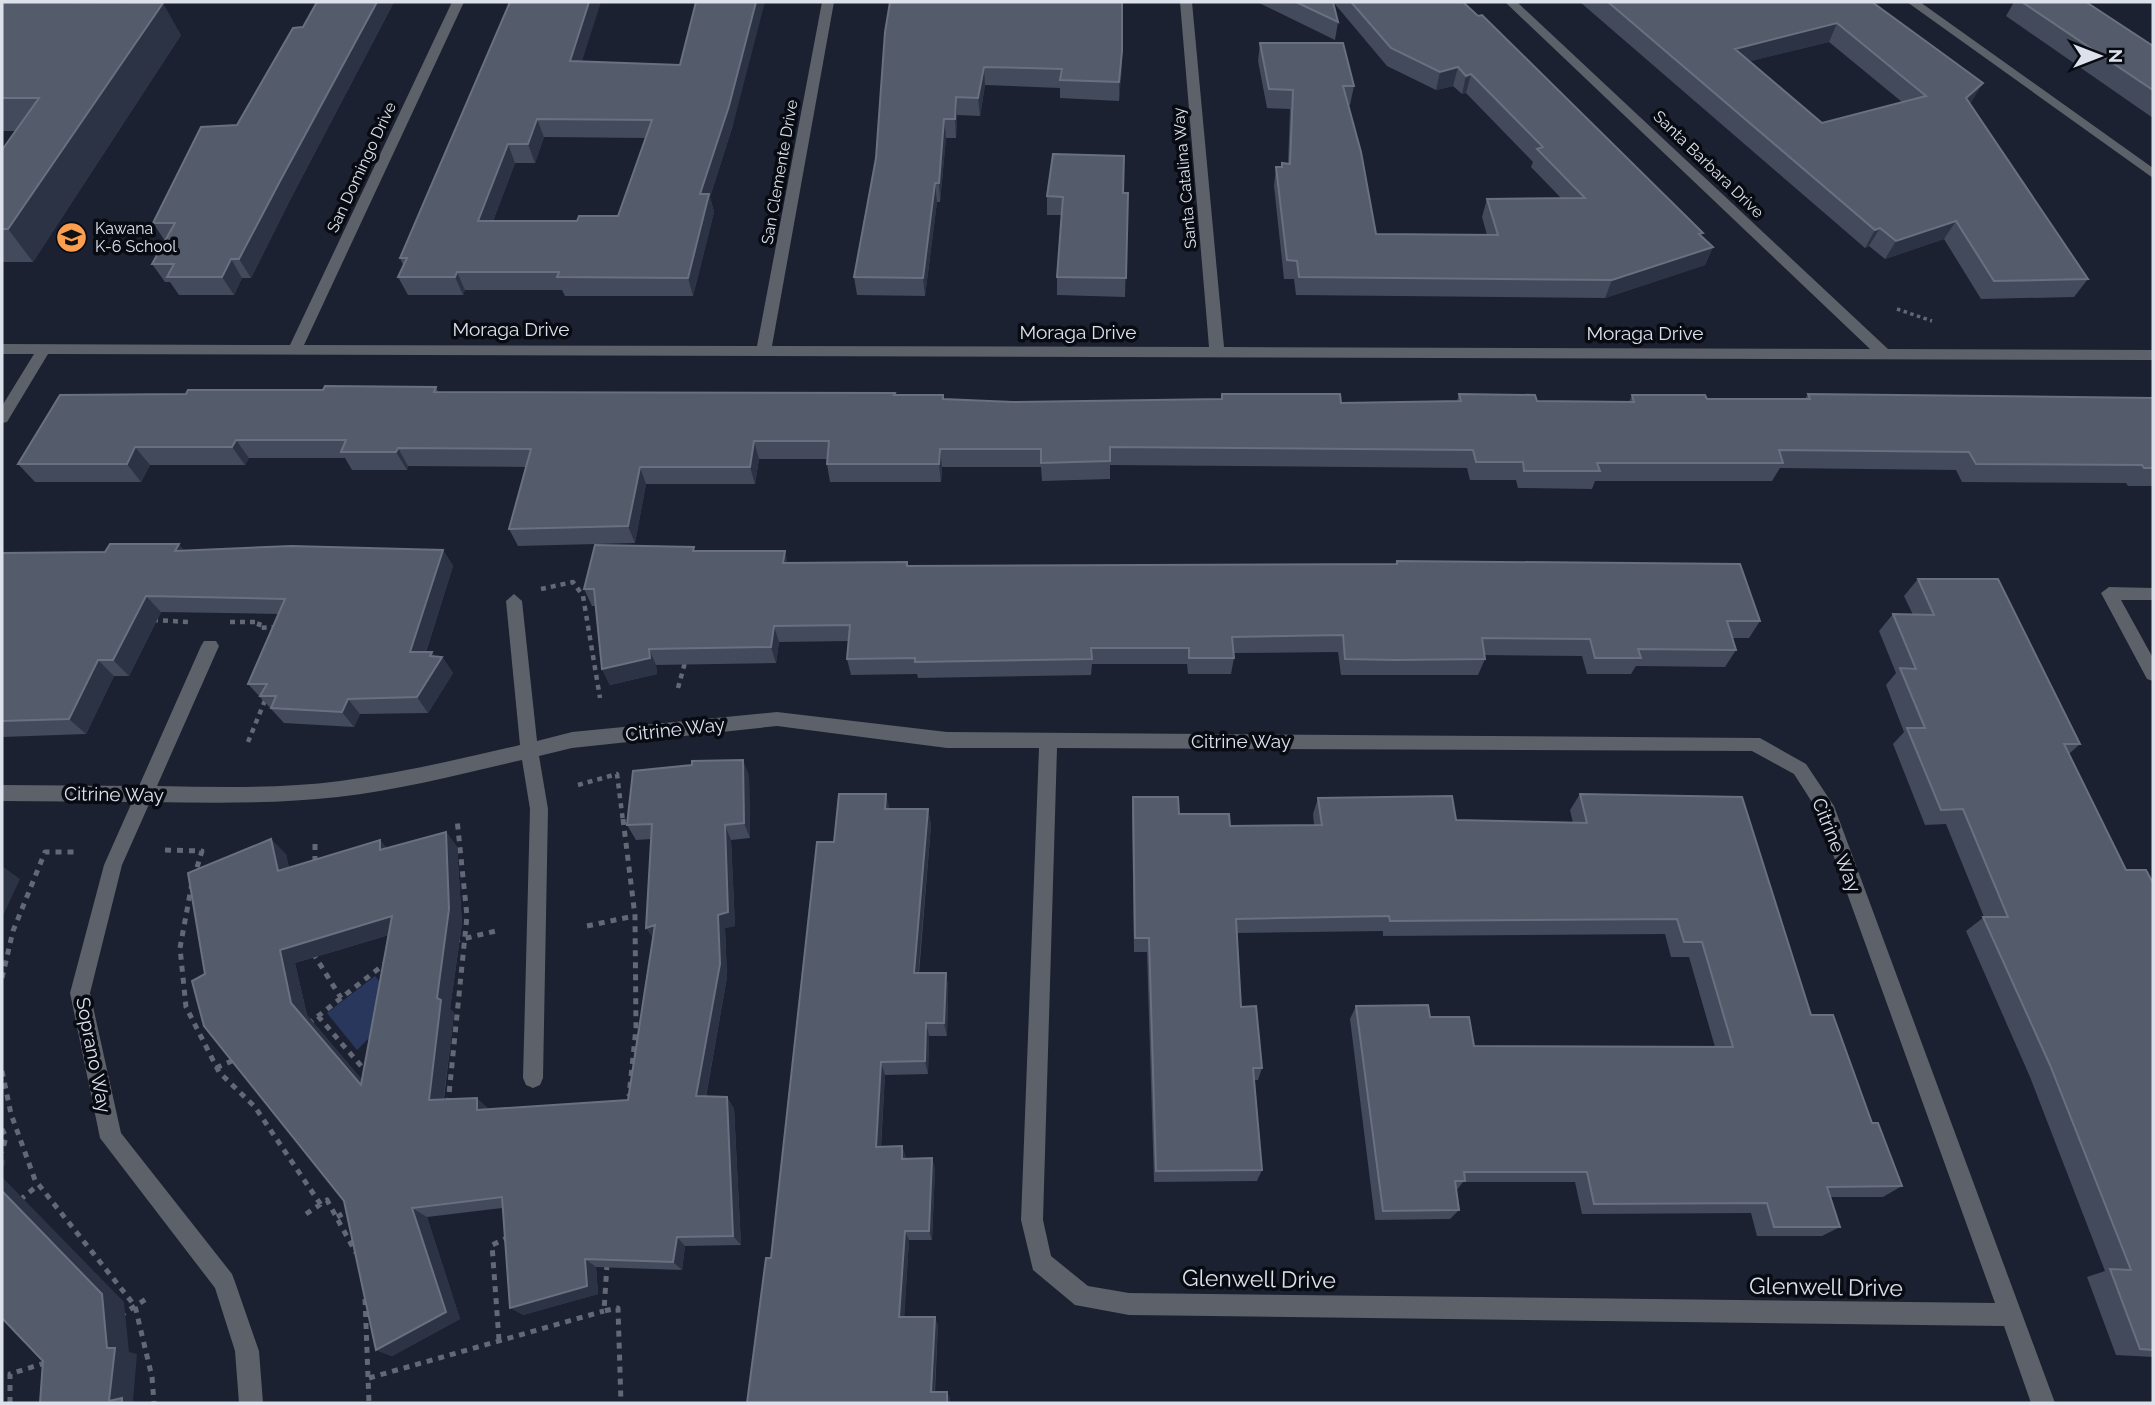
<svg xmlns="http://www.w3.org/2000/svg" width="2155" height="1405" font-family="Raleway,sans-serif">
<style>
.green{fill:#2a375d}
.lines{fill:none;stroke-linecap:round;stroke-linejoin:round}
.path-far2{stroke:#626876;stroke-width:3.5;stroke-dasharray:3.5 3.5;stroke-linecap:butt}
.path-far1{stroke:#626876;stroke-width:4.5;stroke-dasharray:5 5;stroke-linecap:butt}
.path{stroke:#626876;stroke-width:5;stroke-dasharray:6 6;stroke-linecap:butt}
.minor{fill:#5d6169;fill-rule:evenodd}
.wall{fill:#434a5b;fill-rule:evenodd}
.shaded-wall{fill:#2c3344}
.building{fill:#545b6b;stroke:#69707f;stroke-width:2;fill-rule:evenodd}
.labels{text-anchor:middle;stroke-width:7;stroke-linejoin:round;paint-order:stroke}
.far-street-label{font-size:16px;fill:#dce1ec;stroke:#080b12}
.far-poi-label{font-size:16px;fill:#dce1ec;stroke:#080b12;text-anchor:start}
.street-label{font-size:19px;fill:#dce1ec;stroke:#080b12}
.near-street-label{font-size:23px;fill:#dce1ec;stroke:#080b12}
</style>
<rect width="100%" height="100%" fill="#1b2131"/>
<!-- green -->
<path class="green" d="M375,976L384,987L371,1036L357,1050L327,1013Z"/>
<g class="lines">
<!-- path-far2 -->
<path class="path-far2" d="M1897,309L1932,321"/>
<!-- path-far1 -->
<path class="path-far1" d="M541,589L573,582L583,596L600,698
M153,620L189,622
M230,622H260L258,628L276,627
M678,688L686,659
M248,742L266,698
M578,785L617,774L623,821"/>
<!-- path -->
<path class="path" d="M623,819L635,916L636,1028L629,1096
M315,844V864
M165,850L202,851L195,874
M192,883L180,948L186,1007L219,1072L255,1107L321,1205
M587,926L634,916
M454,941L500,930
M313,953L341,998
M2,978L13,931L45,852H76
M318,1016L368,1074
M308,1024L387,962
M216,1068L234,1060
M2,1071L11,1114L35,1180L135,1306L152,1377L154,1403
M448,1104L467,916L457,819
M2,1129L6,1137L2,1152
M20,1200L38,1185
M306,1214L327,1200L356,1253
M337,1217L351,1209
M607,1264L604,1311L618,1308L621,1403
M365,1299L369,1403
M120,1316L146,1299
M499,1340L492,1245L509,1237
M369,1378L604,1311
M10,1403V1374L48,1362"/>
<!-- minor -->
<path class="minor" d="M452,2H464L304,345L757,346L822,2H834L772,346L1209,347L1180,2H1192L1224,347L1870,349L1505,2H1517L1888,349L2153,350V360L48,354L7,422L2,423V406L34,354H2V344L290,345Z
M1907,2H1920L2153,168V178Z
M2109,587L2153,588V600H2121L2153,658V681L2147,679L2101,593Z
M514,594L522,601L537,741L572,732L777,712L947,732L1760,738L1806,764L1834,806L2055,1403H2031L2004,1326L1129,1315L1075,1305L1033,1270L1021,1220L1039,748H947L777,726L572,748L539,756L548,809L543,1078L540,1085L533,1088L526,1085L523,1078L530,809L522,760C461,774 400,790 338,797C275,804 213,803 150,802L122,865L90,993L121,1133L232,1274L235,1282L259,1351L263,1403H239L235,1351L215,1288L100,1138L70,993L104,865L132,802L2,801V785L139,786L201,646L204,641H216L219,646L157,786C218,787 279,789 340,781C401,773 460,759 520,745L506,601ZM1057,748L1752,751L1794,774L1817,810L1995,1303L1129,1293L1088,1286L1051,1256L1043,1220Z"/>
</g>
<!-- wall -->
<path class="wall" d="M2,2H30L181,35L33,262H2V150L16,131H2Z
M317,2H394L289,202L251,278H242L234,295H179L170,282H165L152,264L165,241L153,223L237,125L303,27Z
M1257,2H1463L1713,247L1705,265L1605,298L1296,295L1294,279H1284L1274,186L1276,167H1281L1282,163L1288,164L1290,109L1267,108L1258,61L1260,43L1354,86L1350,105H1348L1376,234L1487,235L1482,217L1487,199L1561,198L1531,167L1533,162L1466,93L1462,94L1453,86L1436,90L1387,66L1334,3L1338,22L1335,40Z
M1580,2H1872L1972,101L1970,103L2088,279L2074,297L1981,299L1944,239L1885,259L1869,246L1865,248ZM1829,42L1902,102L1822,123L1750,61Z
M2014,2H2086L2153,46V118L2006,16Z
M885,32L1122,51L1119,101L1060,98V88L985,85L980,116L957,115L956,138H946L940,202H937L925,296L857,295L854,277L876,158Z
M582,62L733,125L710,197L714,212L693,296H565L562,290H465L463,295H408L398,277L403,265L400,258ZM544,137L646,138L618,216L577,221H493L515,163H535Z
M1128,193L1125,297L1057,295V277L1062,215H1047V196Z
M436,387L438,392L895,393V395L944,399L1013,402L1341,403L1457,401L1459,394L1537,401L1629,402L1632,395L1707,399H1805L1808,394L2153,398V486H2128L2126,483L1962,482L1956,470L1780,468L1772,481H1595L1592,489L1518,488L1516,480H1470L1467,468L1110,465V479L1042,481L1041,467H942L941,482H830L827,464V459H759L755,484H646L635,543L518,546L509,529L526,467L408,466L407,470H352L345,458H249L245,465H150L141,482H35L18,464L186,394Z
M184,550H443L453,566L426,652H432L434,656L442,657L453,673L428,713L360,714L354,727L284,723L248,684L279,614L161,612L129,676H114L86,734L2,737V553Z
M695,551L788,563L908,566L1396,564L1397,561L1760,621L1749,638H1732L1736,650L1725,667L1636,666L1631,674H1587L1582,656L1485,655V659L1478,675H1341L1338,652L1234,653V658L1231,674H1188L1187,664H1092L1091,675L918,678L917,674L851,675L847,659L849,641L779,642L776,663L656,665L657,674L610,685L602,669L595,606H592L584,589Z
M1918,579L2080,744L2069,754L2126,870L2153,883V1357L2116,1355L2087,1277L2105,1271L2030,1077L1966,931L1984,917L1946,824L1925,825L1893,744L1904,732L1886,685L1896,673L1879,631L1893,614L1913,615L1904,596Z
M749,775L750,838L731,840L735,926L725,928L727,977L706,1097L734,1108L741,1245L685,1246L682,1270L596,1267L598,1294L523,1315L502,1208L427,1217L460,1319L392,1356L376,1350L344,1201L205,974L286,854L289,868L387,848L446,832L457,847L462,923L450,1009L454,1013L444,1099L489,1109L628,1100L653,938L651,839L636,840L627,825ZM389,935L362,1080L307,1015L295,963Z
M1580,794L1811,1015L1872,1123L1902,1186L1883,1197H1830L1840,1227L1822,1236H1757L1751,1213L1582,1214L1575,1182H1463L1456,1191L1459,1210L1450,1219L1375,1220L1350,1019L1356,1006L1430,1017L1474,1046L1715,1047L1689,957H1671L1665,934L1383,936V931L1237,933L1241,1007L1262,1068L1258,1080H1254L1262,1170L1257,1181L1154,1182L1147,952H1134L1132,813L1133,797L1179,814L1230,826L1314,825L1313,814L1318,798L1456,820L1573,823L1570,810Z
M890,809H928L931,825L919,973H946L948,987L947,1036H929L928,1074L885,1075L881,1147L902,1146L906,1159L932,1158L935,1169L932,1240H909L904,1317L938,1325L935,1392L950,1398L747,1403L771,1258L834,842Z"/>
<!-- shaded-wall -->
<path class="shaded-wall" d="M377,2H394L289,202L251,278L239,259L279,183Z
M589,2H601L576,80L570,61Z
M756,2H765L733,125L710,197L714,212L693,296L688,278L700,194Z
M163,3L181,35L33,262L8,229Z
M1837,23L1829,42L1727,67L1735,49Z
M1122,51V70L1119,101V82Z
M984,67L985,85L980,116L978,98Z
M1458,67L1453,86L1436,90L1440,72Z
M1471,74L1466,93L1462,94L1466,76Z
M1983,83L1972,101L1955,116L1966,98Z
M956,97L957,115L956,138L955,119Z
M537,119L544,137L535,163L528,144Z
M944,119L946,138L940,202L939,183Z
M508,144L515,163L486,239L478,221Z
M935,183L937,202L925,296L923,278Z
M1956,221L1944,239L1885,259L1896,241Z
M1880,228L1869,246L1865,248L1875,230Z
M1713,247L1705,265L1605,298L1612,280Z
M231,259L242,278L234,295L222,277Z
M457,272L465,290L463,295L455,277Z
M236,440L249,458L245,465L232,447Z
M754,441L759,459L755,484L750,467Z
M135,447L150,465L141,482L127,464Z
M398,448L408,466L407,470L396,452Z
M940,449L942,467L941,482L939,464Z
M640,467L646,484L635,543L628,526Z
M179,544L193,561L175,551Z
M443,550L453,566L421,667L410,652Z
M785,551L789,568L783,563Z
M146,596L161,612L129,676L113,660Z
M774,626L779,642L776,663L771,647Z
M649,649L656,665L657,674L610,685L602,669Z
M432,652L439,663L442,657L453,673L428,713L417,697Z
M98,660L114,676L86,734L69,719Z
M348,699L360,714L354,727L342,712Z
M743,760L749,775L750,838L744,823Z
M886,794L890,810L885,809Z
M928,809L931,825L917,987L914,973Z
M725,825L731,840L735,926L725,928L727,977L704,1107L696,1096L718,915Z
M446,832L457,847L462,923L450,1009L454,1013L442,1111L429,1100L437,998Z
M271,839L286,854L293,885L278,871Z
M380,840L393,855L380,850Z
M2,866L20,879L2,918Z
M392,916L405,930L295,963L307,1015L376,1096L361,1085L291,1003L280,950Z
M655,925V941L646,928Z
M946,973L948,987L947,1036L944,1023Z
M926,1023L929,1036L928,1074L925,1061Z
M881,1062L885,1075L880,1158L876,1147Z
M727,1097L734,1108L741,1245L733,1236Z
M477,1098L489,1109L477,1110Z
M902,1146L906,1157V1169L902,1159Z
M932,1158L935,1169L932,1240L929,1231Z
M2,1159L6,1161L2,1171Z
M2,1177L124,1302L129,1352L137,1354L133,1401L143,1403H118L109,1401L107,1348L2,1191Z
M412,1208L427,1217L460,1319L392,1356L376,1350Z
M905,1231L909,1240L904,1325L899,1317Z
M677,1237L685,1246L682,1270L673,1262Z
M585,1259L596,1267L598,1294L523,1315L510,1308Z
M935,1317L938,1325L934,1397L931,1392Z
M947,1392L950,1398V1403H947Z"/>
<!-- building -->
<path class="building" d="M2,2L163,3L8,229H2V150L39,98H2Z
M317,2H377L279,183L239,259H231L222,277H167L174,264H152L175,223H153L201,127L237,125L293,28L303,27Z
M510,2H589L570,61L680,65L696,2H756L729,106L700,194H709L688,278L557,277L559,272H457L455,277H398L407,258H400ZM537,119L652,120L618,216H579L577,221H478L508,144H528Z
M890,2H1122V51L1119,82L1060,80L1062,69L984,67L978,98L956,97L955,119H944L939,183H935L923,278L854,277L876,158L885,32Z
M1296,2H1333L1338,22Z
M1351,2H1463L1478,16L1482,15L1703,233L1699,234L1713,247L1612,280L1299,277L1297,261L1287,260L1276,167H1282V163L1290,164L1293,90L1269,89L1260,43H1343L1354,86H1343L1361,152L1376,234L1498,235L1487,199L1585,198L1537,149L1543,147L1471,74L1466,76L1458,67L1440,72L1391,48Z
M1608,2H1872L1983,83L1966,98L2088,279L1994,281L1956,221L1896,241L1880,228L1875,230ZM1837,23L1926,96L1822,123L1735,49Z
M2022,2H2086L2153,46V90Z
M1053,154L1124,156L1123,193H1128L1126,278L1057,277L1063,197L1047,196Z
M325,386L436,387L434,392L895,393L894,395H943V399L1013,402L1222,399V394H1340L1341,403L1461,401L1459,394L1535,395L1537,401L1634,402L1632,395H1705L1707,399H1810L1808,394L2153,398V468H2144L2142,465L1976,464L1969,452L1779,450L1783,463H1597L1600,471H1524L1523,462H1476L1473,450L1110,447V461L1041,463V449H940L939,464H827L829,441H754L750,467H640L628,526L509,529L531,449L398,448L396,452H341L346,440H236L232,447H135L127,464H18L60,395L186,394L188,390H323Z
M110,544H179L175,551L291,546L443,550L410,652H432L430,656L442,657L417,697L348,699L342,712L271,708L276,696H260L267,684H248L285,599L146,596L113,660H98L69,719L2,721V553L105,552Z
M595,545L694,547L693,551H785L783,563L907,562V566L1397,564V561L1740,564L1760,621H1727L1736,650L1638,649L1641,658H1595L1590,639L1482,638L1485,659L1396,660L1345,659L1343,635L1232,637L1234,658H1189V648H1091L1092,659L915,662V658L847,659L850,625L774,626L771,647L649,649L650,658L602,669L594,589H584Z
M1918,579H1998L2080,744H2064L2126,870H2146L2153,883V1350L2140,1349L2110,1269L2131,1270L2050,1065L1983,917H2008L1963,809L1941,810L1907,728H1925L1900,668L1916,669L1893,614L1934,615Z
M743,760L744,823L725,825L728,912L718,915L720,964L696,1096L727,1097L733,1236L677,1237L673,1262L585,1259L587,1286L510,1308L502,1197L412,1208L446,1312L376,1350L344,1201L204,1026L192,981L205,974L188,873L271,839L278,871L380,840V850L446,832L449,909L437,998L441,1000L429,1100L477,1098V1110L628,1100L655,925L646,928L652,824L627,825L633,771L692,765V761ZM392,916L361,1085L291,1003L280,950Z
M839,794H886L885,809H928L914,973H946L944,1023H926L925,1061L881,1062L876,1147L902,1146V1159L932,1158L929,1231H905L899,1317H935L931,1392H947V1403H747L766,1258H771L817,842H834Z
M1580,794L1742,797L1811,1015H1833L1872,1123H1878L1902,1186L1827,1187L1840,1227H1774L1767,1203L1594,1204L1587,1172H1464L1465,1181H1455L1459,1210L1383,1211L1356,1006L1428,1005L1430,1017H1469L1474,1046L1733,1047L1702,942H1684L1677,919L1390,921L1389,916L1236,919L1241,1007L1256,1006L1262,1068H1253L1262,1170L1156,1171L1149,938H1135L1133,797H1178L1179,814H1229L1230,826L1322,825L1318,798L1452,796L1456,820L1587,823Z
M2,1191L102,1294L107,1348H115L109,1401L122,1398V1403H40L43,1361L2,1318Z"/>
<!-- icons -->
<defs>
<symbol id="school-disc" viewBox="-11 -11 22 22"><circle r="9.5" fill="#fb9e50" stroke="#080b12"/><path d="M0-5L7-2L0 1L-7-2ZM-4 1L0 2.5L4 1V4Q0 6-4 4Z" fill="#111"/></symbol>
</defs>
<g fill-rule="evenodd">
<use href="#school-disc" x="54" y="220" width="35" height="35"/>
</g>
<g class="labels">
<!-- far-street labels -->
<g class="far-street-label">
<text transform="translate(1709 164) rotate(44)" y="6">Santa Barbara Drive</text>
<text transform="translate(361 167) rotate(-65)" y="6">San Domingo Drive</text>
<text transform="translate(779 172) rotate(-80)" y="6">San Clemente Drive</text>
<text transform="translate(1184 178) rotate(-95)" y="6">Santa Catalina Way</text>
</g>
<!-- far-poi labels -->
<g class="far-poi-label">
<text x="95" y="234">Kawana<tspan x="95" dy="18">K-6 School</tspan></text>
</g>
<!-- street labels -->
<g class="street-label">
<text x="511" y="336">Moraga Drive</text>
<text x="1078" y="339">Moraga Drive</text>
<text x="1645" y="340">Moraga Drive</text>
<text transform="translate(675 729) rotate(-6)" y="7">Citrine Way</text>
<text x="1241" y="748">Citrine Way</text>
<text transform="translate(114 794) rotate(1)" y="7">Citrine Way</text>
<text transform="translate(1837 845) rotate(68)" y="7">Citrine Way</text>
<text transform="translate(94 1055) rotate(79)" y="7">Soprano Way</text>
</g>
<!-- near-street labels -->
<g class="near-street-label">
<text transform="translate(1259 1279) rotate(1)" y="8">Glenwell Drive</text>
<text transform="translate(1826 1287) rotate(1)" y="8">Glenwell Drive</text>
</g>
</g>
<!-- border -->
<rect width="2155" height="1405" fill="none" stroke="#dce1ec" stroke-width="7"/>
<!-- north arrow -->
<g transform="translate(2099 56) rotate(90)" stroke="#080b12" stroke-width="5" paint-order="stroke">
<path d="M0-5L12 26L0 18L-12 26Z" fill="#dce1ec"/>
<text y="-10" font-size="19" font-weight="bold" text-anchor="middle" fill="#dce1ec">N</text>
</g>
</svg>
